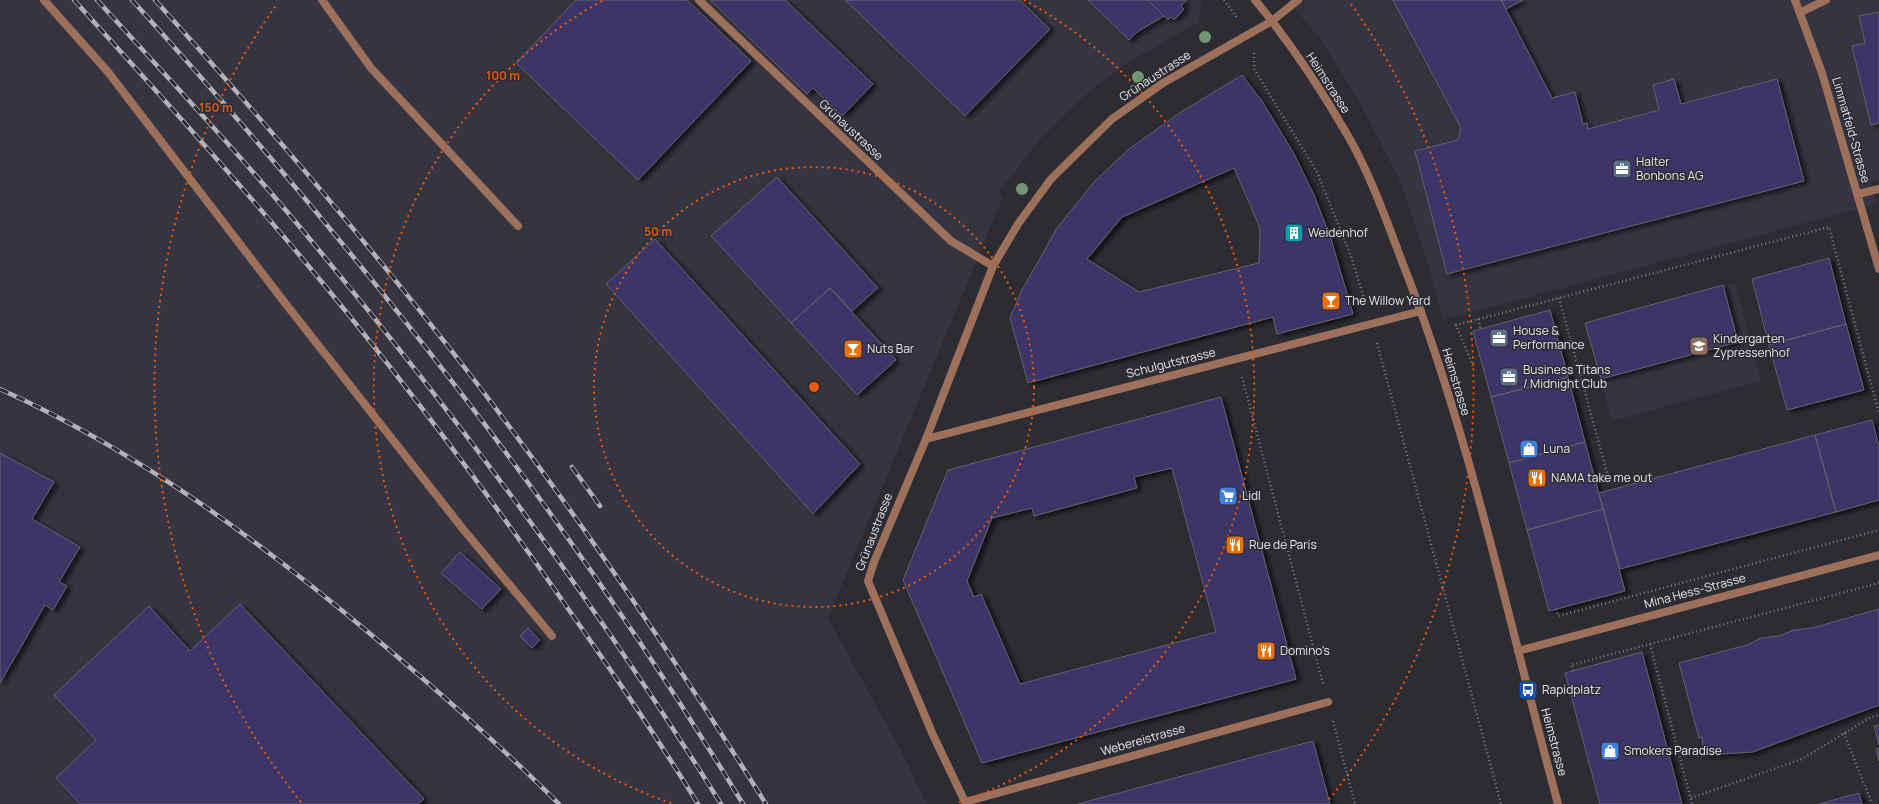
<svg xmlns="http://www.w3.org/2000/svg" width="1879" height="804" font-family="Manrope,sans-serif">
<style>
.built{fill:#363440}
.building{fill:#3c3467;stroke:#62626a;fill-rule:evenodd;filter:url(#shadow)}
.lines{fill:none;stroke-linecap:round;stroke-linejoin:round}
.path{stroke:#7e7d83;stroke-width:2.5;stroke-dasharray:1 3;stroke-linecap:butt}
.service{stroke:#9d705c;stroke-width:8}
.minor{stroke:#9d705c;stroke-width:8}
.tertiary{stroke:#9d705c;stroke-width:8}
.rail-casing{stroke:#b3b2b8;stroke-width:4.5}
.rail{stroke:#2d2c33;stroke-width:3;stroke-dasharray:9;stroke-linecap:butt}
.tree{fill:#729674}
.ring{fill:none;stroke:#e8590c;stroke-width:2;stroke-dasharray:2 4}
.labels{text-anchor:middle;stroke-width:3;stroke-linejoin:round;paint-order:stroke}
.street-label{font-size:12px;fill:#e7e6eb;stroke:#2d2c33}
.poi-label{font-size:12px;fill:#e7e6eb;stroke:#2d2c33;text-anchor:start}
.centre{fill:#e8590c;stroke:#2d2c33;stroke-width:2}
.ring-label{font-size:12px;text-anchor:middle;font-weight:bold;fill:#e8590c;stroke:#2d2c33;stroke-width:3;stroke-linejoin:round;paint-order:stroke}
</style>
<defs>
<filter id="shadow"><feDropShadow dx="4.5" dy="2.5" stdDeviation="2" flood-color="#0009"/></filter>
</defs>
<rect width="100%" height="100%" fill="#2d2c33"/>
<!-- built -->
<path class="built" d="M0,0H1201L1199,22L1129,62L1096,86L1066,113L1041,138L998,193L1003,197L828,618L901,751L927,804H0Z
M1288,0H1879V181L1871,183L1877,204L1443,320L1428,264L1398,176L1355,94L1321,40Z
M1735,283L1761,381L1612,421L1595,360L1698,332L1723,285Z"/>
<!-- building -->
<path class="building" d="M576,0H687L751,61L638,180L516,63Z
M710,0H785L873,84L842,116L813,88L807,94Z
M845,0H1020L1050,29L965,116Z
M1088,0H1148L1164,16L1137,32L1129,40Z
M1148,0H1187L1181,6L1184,9L1174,20L1171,17L1168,20Z
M1393,0H1501L1552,98L1575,92L1583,124L1587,123L1588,129L1659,110L1653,85L1674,79L1681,104L1777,79L1804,181L1447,274L1415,151L1458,140L1461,128Z
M1501,0H1523L1506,9Z
M1879,12V123L1871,125L1852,46L1865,43L1859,16Z
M1242,75L1262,101L1293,152L1314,195L1331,239L1353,314L1277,334L1273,317L1028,383L1010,318L1022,290L1057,228L1095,181L1129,149L1181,112ZM1234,168L1260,228L1259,263L1139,292L1087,259L1122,217Z
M777,177L878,288L852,311L830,288L791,323L711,236Z
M655,239L860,464L813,514L606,284Z
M1829,258L1846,324L1769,345L1752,279Z
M1723,285L1738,342L1601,379L1585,323Z
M830,288L896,360L857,395L791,323Z
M1550,310L1568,377L1491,397L1473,331Z
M1846,324L1864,390L1787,410L1769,345Z
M1568,377L1585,442L1509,463L1491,397Z
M1221,397L1296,679L982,763L903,580L948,470ZM1172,468L1216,632L1020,684L981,594L974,597L967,581L992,518L1032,508L1034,516L1137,488L1134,477Z
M1872,420L1879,446V500L1836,512L1815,435Z
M1815,435L1836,512L1620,569L1599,493Z
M1585,442L1603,509L1527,530L1509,463Z
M0,453L54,482L32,519L80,547L59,582L67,586L53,610L45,605L0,683Z
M1603,509L1625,591L1549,611L1527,530Z
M460,552L501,589L482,609L441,573Z
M240,604L424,799L418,804H80L56,778L96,740L54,695L149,606L190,651Z
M1879,609V705L1753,752L1704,755L1702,737L1699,738L1679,663L1747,645L1761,638L1779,636L1794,630L1812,628Z
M528,628L540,640L532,648L520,636Z
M1642,652L1682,804H1600L1565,673Z
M1879,725V745L1874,726Z
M1313,741L1330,804H1078L1264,754Z
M1879,748V761L1876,749Z
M1859,793L1862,804H1819Z"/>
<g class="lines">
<!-- path -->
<path class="path" d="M1224,0L1238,19
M1254,53V69L1317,172L1351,256L1366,305
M1559,298L1608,476
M1478,319L1481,329
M1377,343L1501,804
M1473,366L1456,325L1829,227L1879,414
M1242,377L1323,684
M1556,609L1558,616L1879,530
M1650,644L1692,804
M1573,671L1571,665L1879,583
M1333,721L1355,804
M1844,733L1872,804
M1691,798L1802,759L1871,717L1879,715"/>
<!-- service -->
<path class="service" d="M44,0L108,72L285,303L463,529L552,636
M322,0L371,68L518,226
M699,0L951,241L993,266
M1801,12L1826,0
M1858,194L1879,189"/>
<!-- minor -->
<path class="minor" d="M1795,0L1822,73L1879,269
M926,439L1421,311
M1518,651L1879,555
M965,802L1328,702
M966,804L933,735L868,581L874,562L926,439L993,266L1018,224L1051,179L1112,119L1163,83L1272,21L1298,0"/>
<!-- tertiary -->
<path class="tertiary" d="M1255,0C1290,42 1321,89 1348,136C1373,179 1390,231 1408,277C1473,447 1510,628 1558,804"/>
<defs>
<path id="rail" d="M74,0C151,85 228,170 301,257C386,358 465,463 541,570C595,647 649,724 698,804
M97,0C172,82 248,163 318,249C464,425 600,610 721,804
M132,0C358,250 568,515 743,804
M155,0C266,123 374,250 475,381C579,517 675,659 766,804
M0,389C139,452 257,539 374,637C437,690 500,745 559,804
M572,467L600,506"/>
</defs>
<!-- rail casing -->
<use href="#rail" class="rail-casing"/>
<!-- rail -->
<use href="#rail" class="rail"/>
</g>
<!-- trees -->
<g class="tree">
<circle cx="1205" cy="37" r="6"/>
<circle cx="1138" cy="77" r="6"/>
<circle cx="1022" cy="189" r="6"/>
</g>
<!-- distance rings -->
<g class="ring">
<circle cx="814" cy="387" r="220"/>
<path d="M671 803A440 440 0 0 1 604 0M1024 0A440 440 0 0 1 957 803"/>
<path d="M301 802A660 660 0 0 1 277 4M1351 4A660 660 0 0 1 1327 802"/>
</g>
<!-- icons -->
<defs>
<symbol id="office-square" viewBox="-11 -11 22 22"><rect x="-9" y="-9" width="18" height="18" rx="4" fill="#5c6f8a" stroke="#2d2c33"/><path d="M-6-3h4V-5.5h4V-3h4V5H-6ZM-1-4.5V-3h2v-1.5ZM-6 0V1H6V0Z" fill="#fff"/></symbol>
<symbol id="building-square" viewBox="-11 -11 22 22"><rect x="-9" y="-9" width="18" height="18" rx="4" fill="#0f9aa8" stroke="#2d2c33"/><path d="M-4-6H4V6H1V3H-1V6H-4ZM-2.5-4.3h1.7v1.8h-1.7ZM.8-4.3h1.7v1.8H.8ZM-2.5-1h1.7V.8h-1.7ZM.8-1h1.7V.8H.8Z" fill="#fff"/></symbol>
<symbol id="bar-square" viewBox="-11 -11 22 22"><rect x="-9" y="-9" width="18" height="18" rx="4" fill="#e8710a" stroke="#2d2c33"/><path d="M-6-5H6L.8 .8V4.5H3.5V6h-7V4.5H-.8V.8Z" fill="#fff"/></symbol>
<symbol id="school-square" viewBox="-11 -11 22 22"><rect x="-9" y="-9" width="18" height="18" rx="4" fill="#8d6e63" stroke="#2d2c33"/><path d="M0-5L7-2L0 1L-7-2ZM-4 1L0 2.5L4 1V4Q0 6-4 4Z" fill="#fff"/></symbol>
<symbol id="shop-square" viewBox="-11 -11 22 22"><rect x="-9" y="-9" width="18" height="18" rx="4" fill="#3f7fe0" stroke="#2d2c33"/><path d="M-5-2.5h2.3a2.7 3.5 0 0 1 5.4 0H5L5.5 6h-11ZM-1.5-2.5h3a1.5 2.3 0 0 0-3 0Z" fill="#fff"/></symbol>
<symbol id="restaurant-square" viewBox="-11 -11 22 22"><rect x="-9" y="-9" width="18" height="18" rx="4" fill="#e8710a" stroke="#2d2c33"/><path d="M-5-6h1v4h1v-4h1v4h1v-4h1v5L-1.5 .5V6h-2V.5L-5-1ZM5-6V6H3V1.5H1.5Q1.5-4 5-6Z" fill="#fff"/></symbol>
<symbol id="supermarket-square" viewBox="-11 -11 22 22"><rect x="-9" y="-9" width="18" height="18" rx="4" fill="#3f7fe0" stroke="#2d2c33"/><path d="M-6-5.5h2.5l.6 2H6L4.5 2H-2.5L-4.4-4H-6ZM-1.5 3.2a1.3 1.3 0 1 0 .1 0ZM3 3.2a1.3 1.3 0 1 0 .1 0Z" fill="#fff"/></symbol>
<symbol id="bus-square" viewBox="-11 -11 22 22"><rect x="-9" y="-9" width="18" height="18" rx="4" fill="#1a4fb4" stroke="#2d2c33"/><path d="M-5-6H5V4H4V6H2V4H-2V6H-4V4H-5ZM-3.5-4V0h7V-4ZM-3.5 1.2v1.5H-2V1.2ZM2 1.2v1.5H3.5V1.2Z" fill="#fff"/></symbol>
</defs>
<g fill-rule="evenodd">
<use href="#office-square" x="1611" y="158" width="22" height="22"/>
<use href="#building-square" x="1283" y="222" width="22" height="22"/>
<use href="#bar-square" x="1320" y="290" width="22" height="22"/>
<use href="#office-square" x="1488" y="327" width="22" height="22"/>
<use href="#school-square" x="1688" y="335" width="22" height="22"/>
<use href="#bar-square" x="842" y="338" width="22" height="22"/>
<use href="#office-square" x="1498" y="366" width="22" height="22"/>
<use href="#shop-square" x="1518" y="438" width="22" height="22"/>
<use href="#restaurant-square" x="1526" y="467" width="22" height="22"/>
<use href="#supermarket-square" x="1217" y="485" width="22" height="22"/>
<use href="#restaurant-square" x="1224" y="534" width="22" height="22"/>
<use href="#restaurant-square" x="1255" y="640" width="22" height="22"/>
<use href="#bus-square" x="1517" y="679" width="22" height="22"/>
<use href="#shop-square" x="1599" y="740" width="22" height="22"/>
</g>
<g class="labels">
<!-- street labels -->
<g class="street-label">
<text transform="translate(1155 76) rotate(-33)" y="4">Grünaustrasse</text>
<text transform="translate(1328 83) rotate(57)" y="4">Heimstrasse</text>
<text transform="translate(851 130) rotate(43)" y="4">Grünaustrasse</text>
<text transform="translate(1851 130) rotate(74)" y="4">Limmatfeld-Strasse</text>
<text transform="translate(1171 363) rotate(-14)" y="4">Schulgutstrasse</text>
<text transform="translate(1456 382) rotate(73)" y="4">Heimstrasse</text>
<text transform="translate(874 532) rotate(-69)" y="4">Grünaustrasse</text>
<text transform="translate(1695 591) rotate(-15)" y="4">Mina Hess-Strasse</text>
<text transform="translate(1143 740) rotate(-16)" y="4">Webereistrasse</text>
<text transform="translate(1554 742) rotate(75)" y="4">Heimstrasse</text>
</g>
<!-- poi labels -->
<g class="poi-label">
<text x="1636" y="166">Halter<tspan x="1636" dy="14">Bonbons AG</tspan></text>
<text x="1308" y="237">Weidenhof</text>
<text x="1345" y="305">The Willow Yard</text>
<text x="1513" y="335">House &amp;<tspan x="1513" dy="14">Performance</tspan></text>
<text x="1713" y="343">Kindergarten<tspan x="1713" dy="14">Zypressenhof</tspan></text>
<text x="867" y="353">Nuts Bar</text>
<text x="1523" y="374">Business Titans<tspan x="1523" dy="14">/ Midnight Club</tspan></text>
<text x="1543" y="453">Luna</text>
<text x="1551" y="482">NAMA take me out</text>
<text x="1242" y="500">Lidl</text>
<text x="1249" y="549">Rue de Paris</text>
<text x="1280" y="655">Domino's</text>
<text x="1542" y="694">Rapidplatz</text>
<text x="1624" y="755">Smokers Paradise</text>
</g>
</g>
<circle cx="814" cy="387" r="6" class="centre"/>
<g class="ring-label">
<text x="503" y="80">100 m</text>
<text x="216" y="112">150 m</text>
<text x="658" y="236">50 m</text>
</g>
</svg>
